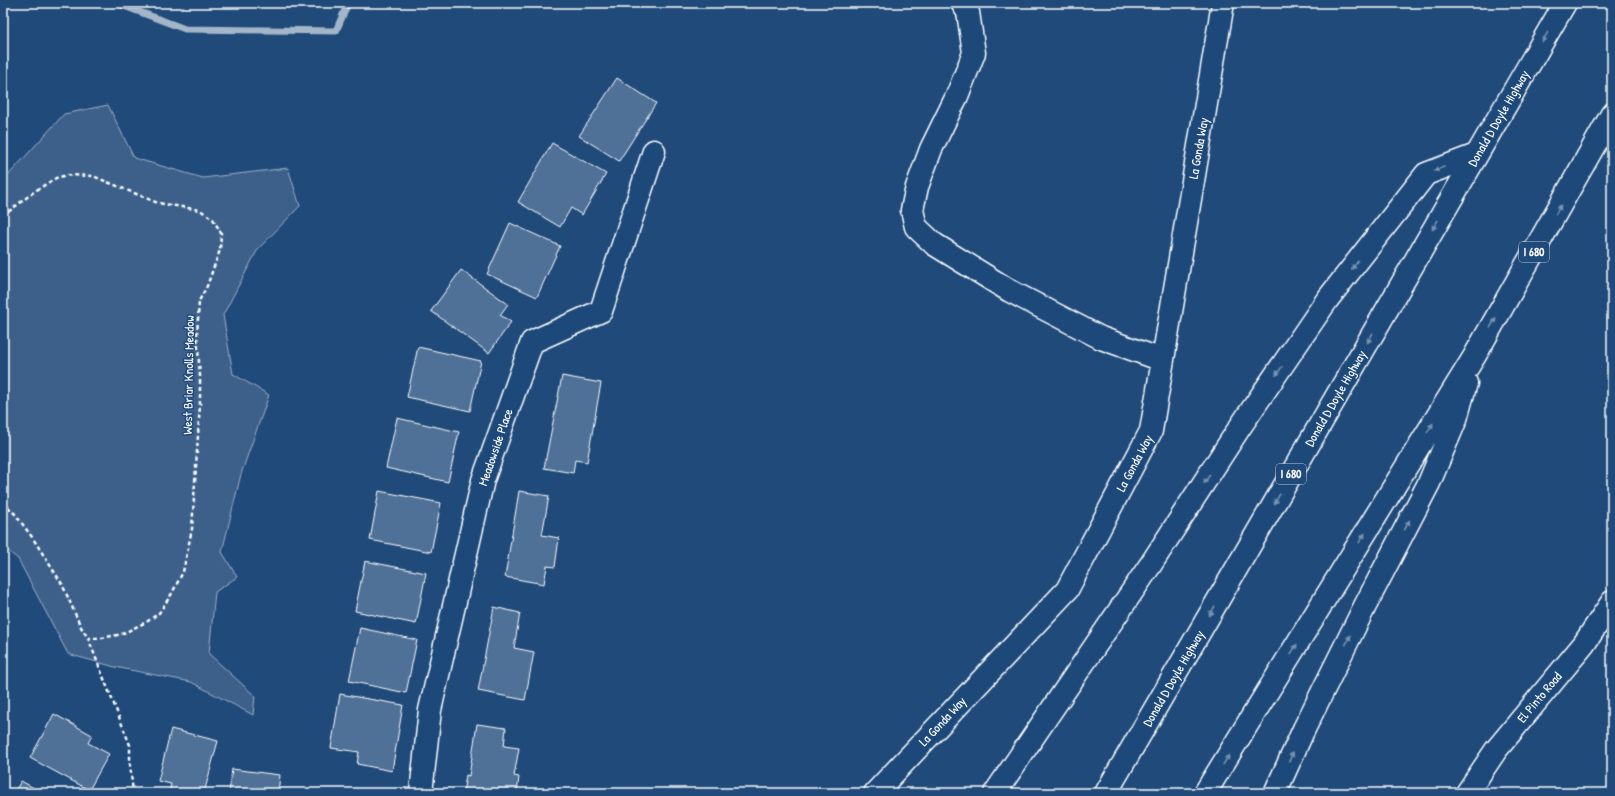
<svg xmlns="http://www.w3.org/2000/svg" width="1615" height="796" font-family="'Patrick Hand',sans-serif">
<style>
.green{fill:#3c618b;stroke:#9eb0c5}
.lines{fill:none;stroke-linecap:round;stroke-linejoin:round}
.stream{stroke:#a3b5c8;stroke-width:7}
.building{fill:#507197;stroke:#fff}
.minor-casing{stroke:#fff;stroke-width:25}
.highway-casing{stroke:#fff;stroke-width:25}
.path{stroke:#fff;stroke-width:2.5;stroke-dasharray:4 3;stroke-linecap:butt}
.minor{stroke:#1f4a7a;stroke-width:22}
.highway{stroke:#1f4a7a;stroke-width:22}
.oneway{fill:#7992af}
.labels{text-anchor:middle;stroke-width:3;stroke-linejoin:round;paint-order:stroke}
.shield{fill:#1f4a7a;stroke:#bcc9d7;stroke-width:1}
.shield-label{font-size:12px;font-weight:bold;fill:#fff}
.street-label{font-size:13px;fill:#fff;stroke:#1f4a7a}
</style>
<rect width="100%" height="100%" fill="#1f4a7a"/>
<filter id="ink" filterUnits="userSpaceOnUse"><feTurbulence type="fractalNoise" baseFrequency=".025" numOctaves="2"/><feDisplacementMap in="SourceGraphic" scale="8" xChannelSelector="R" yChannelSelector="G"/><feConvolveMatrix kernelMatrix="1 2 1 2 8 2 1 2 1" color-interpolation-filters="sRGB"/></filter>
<g filter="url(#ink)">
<!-- green -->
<path class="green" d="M108,105L134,158L203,178L288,168L300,206L258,249L223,315L233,374L269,395L241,474L222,552L237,577L215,592L209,654L255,696L253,715L191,682L115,667L68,654L18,559L3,547V181L64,114Z"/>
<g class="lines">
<!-- stream -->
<path class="stream" d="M116,3L185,29L336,31L348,3"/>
</g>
<!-- building -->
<path class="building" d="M617,78L656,103L619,161L579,136Z
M552,143L606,174L582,215L571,208L560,227L518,202Z
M510,223L560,246L537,297L487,274Z
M461,270L508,304L500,315L511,322L489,353L431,311Z
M418,347L481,361L470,411L407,397Z
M562,376L601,383L587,462L575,460L573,473L544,468Z
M397,418L459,432L448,482L386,468Z
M379,491L441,503L431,552L370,540Z
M519,491L549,496L542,535L559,538L555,567L547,566L544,584L505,577Z
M365,561L426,573L416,624L355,611Z
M494,607L520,613L514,648L534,652L525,700L478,691Z
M360,628L417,640L406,693L349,681Z
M340,694L403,705L392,771L357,764L359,752L331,748Z
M54,714L92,735L88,743L109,754L89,790L30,758Z
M477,724L506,728L504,746L519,748L514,776L519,777L517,793H463L466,775L469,776Z
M171,729L218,741L204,793H169L171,784L158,781Z
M232,769L280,775L278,793H229Z
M21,781L43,793H14Z"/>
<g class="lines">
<defs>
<path id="minor" d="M962,3L968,12L974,53L957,96L931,149L917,187L912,210L916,227L934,244L1010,291L1101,338L1162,360
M421,793L430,710L483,480L532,342L601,311L654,151
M875,793L1067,590L1151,431L1223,3
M1467,793L1496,750L1584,644L1612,602"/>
<path id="highway" d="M995,793L1151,564L1240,427L1327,300L1426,174L1476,155
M1106,793L1565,3
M1205,793L1474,357L1612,114
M1275,793L1304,729L1365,606L1429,483L1456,419L1466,383"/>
</defs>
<!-- minor casing -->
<use href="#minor" class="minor-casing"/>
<!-- highway casing -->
<use href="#highway" class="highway-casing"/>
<!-- path -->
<path class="path" d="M3,216L35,191L56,178L67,175L93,176L158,203L200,210L213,219L221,233L220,250L207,286L199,301L197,335L200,376V404L192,529L183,572L171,595L159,613L148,621L122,634L102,638H88
M3,502L15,514L32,537L62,584L81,627L88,638L130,745V764L133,793"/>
<!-- minor -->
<use href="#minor" class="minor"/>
<!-- highway -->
<use href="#highway" class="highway"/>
</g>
<!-- one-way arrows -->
<defs><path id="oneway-solid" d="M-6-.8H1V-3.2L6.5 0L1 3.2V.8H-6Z"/></defs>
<g class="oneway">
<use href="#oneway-solid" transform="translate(1545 37) rotate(120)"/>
<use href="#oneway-solid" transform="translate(1439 169) rotate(159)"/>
<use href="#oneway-solid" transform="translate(1558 210) rotate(-60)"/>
<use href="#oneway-solid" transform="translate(1435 225) rotate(120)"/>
<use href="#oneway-solid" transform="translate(1355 265) rotate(128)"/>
<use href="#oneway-solid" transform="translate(1493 323) rotate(-60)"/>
<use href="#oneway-solid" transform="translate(1370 338) rotate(120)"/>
<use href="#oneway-solid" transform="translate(1279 371) rotate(125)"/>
<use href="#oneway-solid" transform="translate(1430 428) rotate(-58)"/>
<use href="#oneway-solid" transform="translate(1207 479) rotate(123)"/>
<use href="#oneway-solid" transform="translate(1277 499) rotate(120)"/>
<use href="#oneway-solid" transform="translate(1407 525) rotate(-63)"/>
<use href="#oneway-solid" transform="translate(1362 538) rotate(-58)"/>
<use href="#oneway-solid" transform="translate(1212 611) rotate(120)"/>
<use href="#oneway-solid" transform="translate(1348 640) rotate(-64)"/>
<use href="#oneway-solid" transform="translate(1294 649) rotate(-58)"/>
<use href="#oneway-solid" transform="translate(1291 757) rotate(-66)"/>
<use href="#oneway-solid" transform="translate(1226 760) rotate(-58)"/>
</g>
</g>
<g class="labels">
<!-- shield labels -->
<g class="shield">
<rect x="1519" y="242" width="30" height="20" rx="3"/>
<rect x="1276" y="464" width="30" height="20" rx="3"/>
</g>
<g class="shield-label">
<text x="1534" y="256">I 680</text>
<text x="1291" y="478">I 680</text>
</g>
<!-- street labels -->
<g class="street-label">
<text transform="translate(1498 118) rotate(-60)" y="5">Donald D Doyle Highway</text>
<text transform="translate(1198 148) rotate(-80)" y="5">La Gonda Way</text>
<text transform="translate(188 375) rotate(-89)" y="5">West Briar Knolls Meadow</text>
<text transform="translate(1335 398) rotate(-60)" y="5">Donald D Doyle Highway</text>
<text transform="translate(495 447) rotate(-71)" y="5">Meadowside Place</text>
<text transform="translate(1134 463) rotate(-62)" y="5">La Gonda Way</text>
<text transform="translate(1173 678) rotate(-60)" y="5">Donald D Doyle Highway</text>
<text transform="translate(1539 697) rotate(-50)" y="5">El Pinto Road</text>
<text transform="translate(942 721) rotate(-47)" y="5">La Gonda Way</text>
</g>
</g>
<!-- margin -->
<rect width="1615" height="796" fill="none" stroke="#1f4a7a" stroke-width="16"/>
<rect x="8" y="8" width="1599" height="780" fill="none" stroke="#fff" stroke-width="1.5" filter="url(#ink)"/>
</svg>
